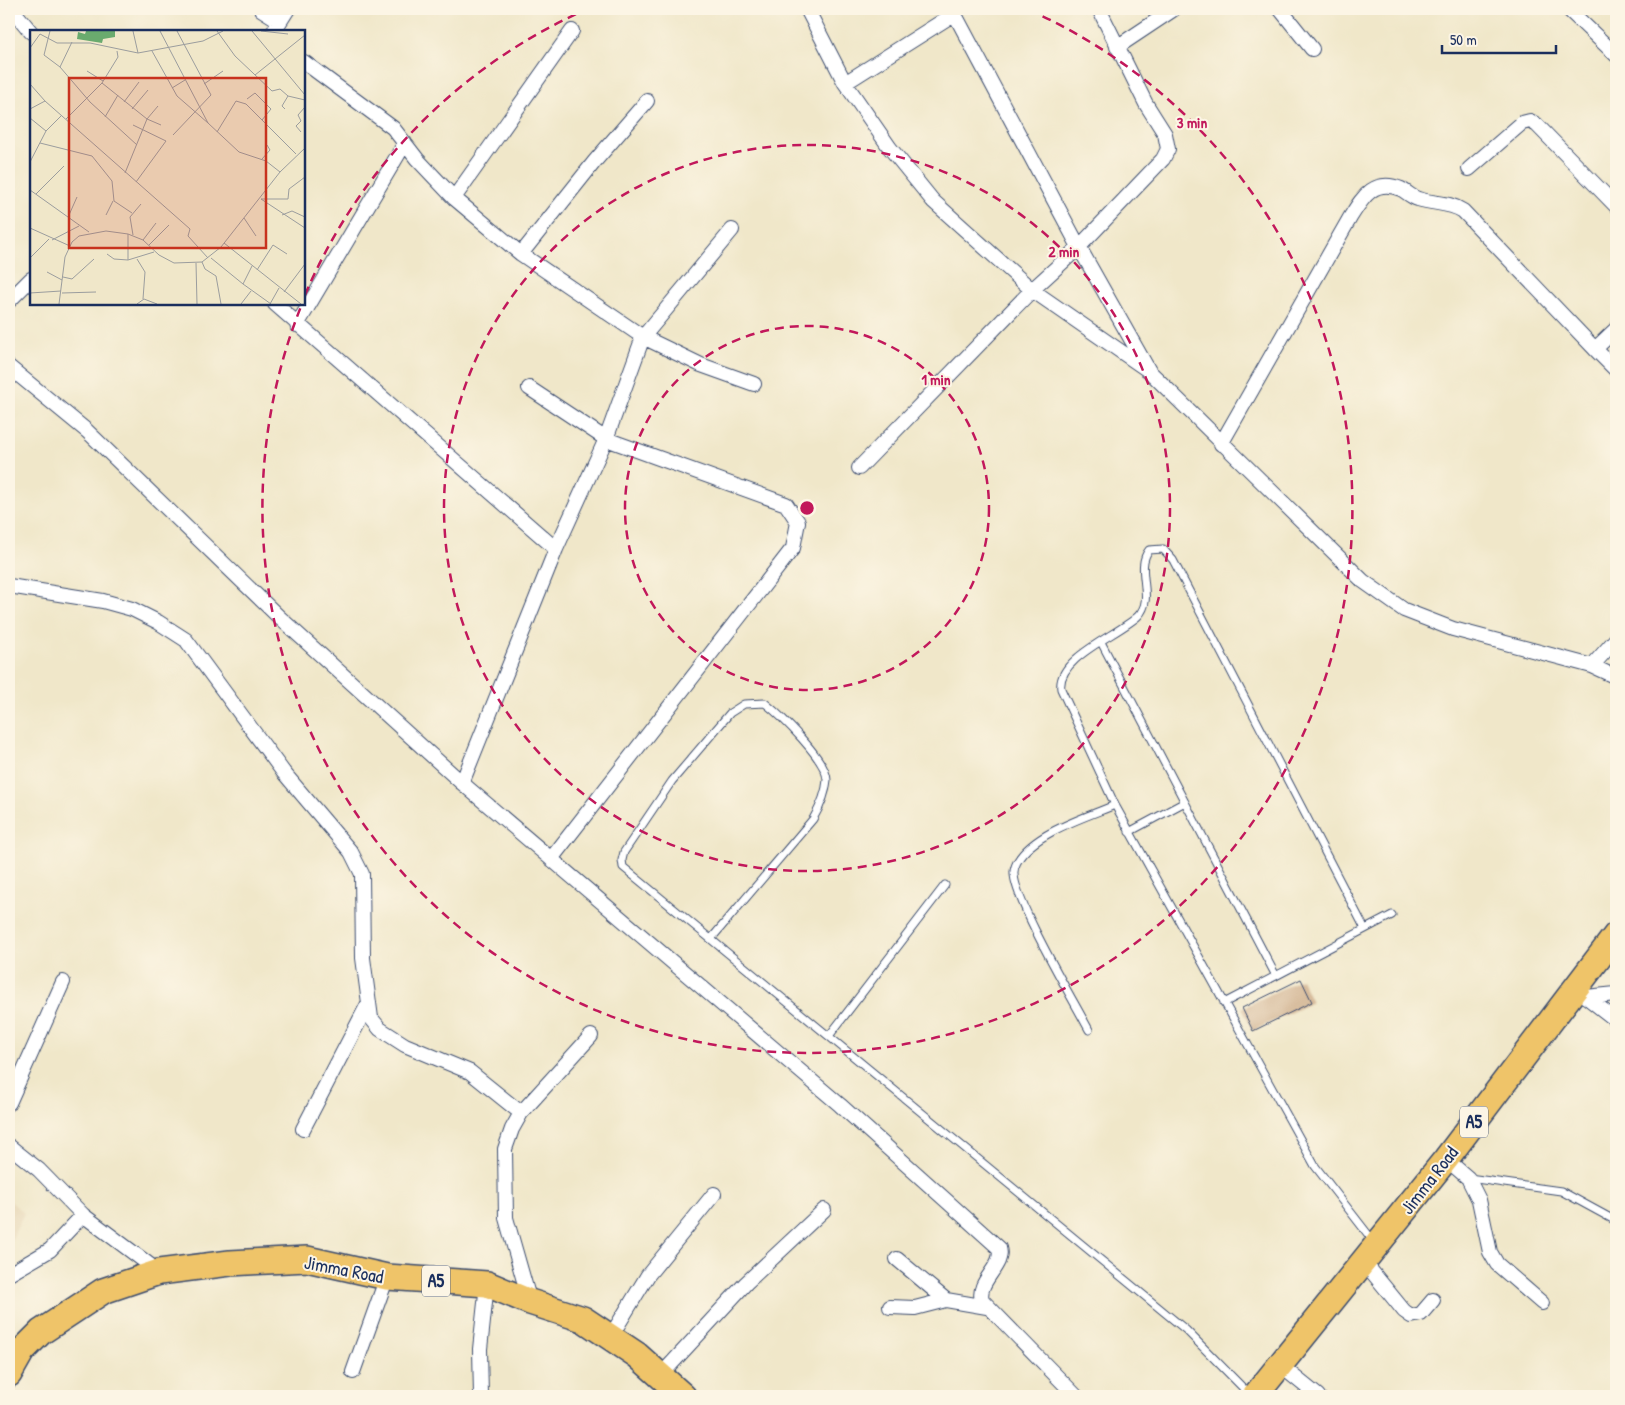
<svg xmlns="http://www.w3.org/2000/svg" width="1625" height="1405" font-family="'Patrick Hand',sans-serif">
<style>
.built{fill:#e8d9ba}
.building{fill:#ccaa86}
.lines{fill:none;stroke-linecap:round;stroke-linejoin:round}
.lane-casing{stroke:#3b4b6e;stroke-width:9}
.street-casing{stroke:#3b4b6e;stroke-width:16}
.highway-casing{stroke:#3b4b6e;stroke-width:28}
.lane{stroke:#fff;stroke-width:7}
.street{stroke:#fff;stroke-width:14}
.highway{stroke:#efc469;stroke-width:25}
.ring{fill:none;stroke:#c2185b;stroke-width:2.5;stroke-dasharray:9 6}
.labels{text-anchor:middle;stroke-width:4;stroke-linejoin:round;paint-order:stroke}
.shield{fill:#fcf5e5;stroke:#5e6a86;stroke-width:1}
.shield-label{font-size:18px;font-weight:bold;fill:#1b2f5e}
.street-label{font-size:19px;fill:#1b2f5e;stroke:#fcf5e5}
.inset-road{fill:none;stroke:#9b9d9e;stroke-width:1}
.view{fill:#c8321e;fill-opacity:0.15;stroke:#c8321e;stroke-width:2.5}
.inset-edge{fill:none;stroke:#1b2f5e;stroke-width:2.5}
.centre{fill:#c2185b;stroke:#fcf5e5;stroke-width:2.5}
.ring-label{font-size:15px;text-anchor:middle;font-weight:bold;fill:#c2185b;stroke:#fcf5e5;stroke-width:4;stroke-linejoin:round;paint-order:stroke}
</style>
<rect width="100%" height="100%" fill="#fcf5e5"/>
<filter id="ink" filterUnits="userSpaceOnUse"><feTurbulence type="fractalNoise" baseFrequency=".02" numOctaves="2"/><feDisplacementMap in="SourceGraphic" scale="10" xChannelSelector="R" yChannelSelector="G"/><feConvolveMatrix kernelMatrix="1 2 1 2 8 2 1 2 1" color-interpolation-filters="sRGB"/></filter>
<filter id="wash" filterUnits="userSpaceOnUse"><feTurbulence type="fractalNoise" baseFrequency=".0096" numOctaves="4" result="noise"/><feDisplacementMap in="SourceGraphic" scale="20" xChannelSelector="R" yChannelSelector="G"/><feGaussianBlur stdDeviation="1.12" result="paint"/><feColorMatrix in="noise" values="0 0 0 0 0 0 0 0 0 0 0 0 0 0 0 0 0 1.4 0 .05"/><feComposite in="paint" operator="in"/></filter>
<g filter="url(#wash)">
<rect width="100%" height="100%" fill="#f0e7c9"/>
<!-- built -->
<path class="built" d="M9,1200L24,1213L9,1245Z"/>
<g id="blocks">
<!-- building -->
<path class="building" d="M1301,979L1312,1002L1253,1031L1242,1008Z"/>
</g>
</g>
<g filter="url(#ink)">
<use href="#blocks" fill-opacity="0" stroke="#3b4b6e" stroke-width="1"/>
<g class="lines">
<defs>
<path id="lane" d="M1101,642L1276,976
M1129,832L1185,802
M1365,929L1173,560L1163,549L1149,550C1134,569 1156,598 1138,616C1118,635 1056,658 1061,689L1115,805L1315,1166L1374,1242
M711,939L813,819C820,807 826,794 827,780C827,760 780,715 765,703L744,704L730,713L672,781L624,852L622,860L623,867L1186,1330L1251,1396
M1224,1003L1392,915
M1089,1030C1075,1003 1012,897 1014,872C1014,869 1016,864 1017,862C1033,833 1086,817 1115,805
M829,1036L945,885
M1469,1178L1561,1191L1616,1221"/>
<path id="street" d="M12,9L31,32
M261,9L280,21
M807,9L845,83L890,148L933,201L1032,290L1149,371L1079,247L952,9
M1280,9L1312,49
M1568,9L1616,55
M274,31L288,9
M1117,47L1174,9
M304,62L393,128L417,159L454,198L521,254L643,337L606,439L556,549L462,783
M845,83L954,14
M1469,169L1522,123L1530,121L1537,125L1616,206
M454,198L572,31
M732,230L643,337L701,365L754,384
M521,254L595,161L647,101
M9,301L31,279
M275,304L556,549
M297,325L405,143
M1616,329L1595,349L1616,370
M9,367L87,431L280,618L462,783L840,1105L999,1248C1005,1266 976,1281 982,1300L1076,1396
M1149,371L1363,581L1404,610L1453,629L1592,666L1616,677
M529,388L606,439L786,504L798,522L793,548L551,859
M1221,444L1351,216C1363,197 1374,178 1401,189C1407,192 1411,197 1418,199C1433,204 1450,202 1463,211L1595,349
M859,468L1032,290L1079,247L1163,159L1168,149L1165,134L1146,104L1099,9
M9,586L103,601L132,609L158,622L186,640L284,773L351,852L362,874L363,958L371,1018L380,1029L405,1045L470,1072L521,1113
M1592,666L1616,639
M1575,988L1616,1020
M1586,997L1616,994
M9,1103L63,982
M303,1129L368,1004
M9,1146L39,1170L83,1215L159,1272
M1446,1159L1468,1178L1479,1200L1490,1252L1497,1264L1542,1303
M897,1259L946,1300
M1364,1262L1404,1311L1411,1316L1421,1314L1433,1300
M9,1274L50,1250L83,1215
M530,1302L506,1218L505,1149L512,1129L521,1113L591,1036
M890,1307L915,1308L946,1300L987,1307
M611,1336L648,1275L714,1194
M1281,1366L1318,1396
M353,1372L387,1277
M660,1376L746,1283L824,1210
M481,1396L480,1349L487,1284"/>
<path id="highway" d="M9,1374L22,1351L41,1332L103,1291L159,1272L230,1263L307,1259L387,1277L487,1284L530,1302L583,1319L637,1355L683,1396
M1255,1396L1446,1159L1616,935"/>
</defs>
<!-- lane casing -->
<use href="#lane" class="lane-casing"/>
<!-- street casing -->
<use href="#street" class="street-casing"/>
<!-- highway casing -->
<use href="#highway" class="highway-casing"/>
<!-- lane -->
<use href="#lane" class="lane"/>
<!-- street -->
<use href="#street" class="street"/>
<!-- highway -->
<use href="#highway" class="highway"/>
</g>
</g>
<!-- distance rings -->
<g class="ring">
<circle cx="807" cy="508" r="182"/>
<circle cx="807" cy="508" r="363"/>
<path d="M305 295A545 545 0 0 1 585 10M1029 10A545 545 0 1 1 302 304"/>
</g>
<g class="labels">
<!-- shield labels -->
<g class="shield">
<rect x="1460" y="1106.5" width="28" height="31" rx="4"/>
<rect x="422" y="1265.5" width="28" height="31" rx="4"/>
</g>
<g class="shield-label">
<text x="1474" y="1128">A5</text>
<text x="436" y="1287">A5</text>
</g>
<!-- street labels -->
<g class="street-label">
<text transform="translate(1429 1180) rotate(-52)" y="7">Jimma Road</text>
<text transform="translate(344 1269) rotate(11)" y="7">Jimma Road</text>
</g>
</g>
<!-- overview -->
<g transform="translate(30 30)">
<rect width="275" height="275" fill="#f0e7c9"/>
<path d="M56,1H85V7L73,9L72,13L47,9L48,2L55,4Z" fill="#6aab6e"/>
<path class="inset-road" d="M20,1L14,25L30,37L60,72L107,115M103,1L108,23M187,1L205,26L242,61L250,59L258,66L275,70M222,1L275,65M231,1L258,4M0,18L10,4L27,13H60L108,23L173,11L193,1M122,21L147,66L178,93L130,1M30,37L42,12M57,41L73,51M225,45L275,5M72,53L117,89L95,143M0,54L15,71L160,199L158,206L178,228M174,54L193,41M142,58L155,50M217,69L225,63L241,79L232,90L266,124M94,72L109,52M128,76L117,89L131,95M0,79L15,71M102,79L118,60M255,79L252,76L258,66M75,87L88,65M0,88L16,101M36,89L72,53L88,27L87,21M178,93L209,122L236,131L250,142M103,95L136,111L106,152M187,102L206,71L216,74L232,90M271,102L266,96L271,91L268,85L275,77M143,105L181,65L147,1M10,113L62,126L82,151L84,171L102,183M232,129L240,120L237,115M0,132L16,101L31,86M0,160L59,202M6,164L34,136M231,169H258L259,159L275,147M231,169L275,198M39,185L47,167M76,185L83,171M252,185L262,181L275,187M214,188L226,206M0,198L40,216M98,204V230L124,222M103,205L100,187L111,174M22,210L49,196M113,210L126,193M194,213L271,274M119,215L139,195M77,224L84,229L98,230M0,228L19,209M181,228L213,254L222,236M107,229L115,242L113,269M172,232L175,239L186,246L191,274M166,233L167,274M227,240L243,215L257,224M17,242L32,250M33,247L42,249L64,229M213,254L241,274M254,262L275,234M0,263L31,261M32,263L66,262M29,274L35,227L42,212L49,206L76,201L98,204L113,210L129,225L144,233L172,232L191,217L250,142L275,118M107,274L114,269L127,274M211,274L221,261M240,274L249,258"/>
<path class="view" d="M39,48H236V218H39Z"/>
<rect width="275" height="275" class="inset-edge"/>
</g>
<circle cx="807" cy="508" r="8" class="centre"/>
<g class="ring-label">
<text x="1192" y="128">3 min</text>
<text x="1064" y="257">2 min</text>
<text x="936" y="385">1 min</text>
</g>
<!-- margin -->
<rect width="1625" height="1405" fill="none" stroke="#fcf5e5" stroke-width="30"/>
<!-- scale -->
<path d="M1442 45v8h114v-8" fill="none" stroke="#1b2f5e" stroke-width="2.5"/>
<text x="1450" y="45" font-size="15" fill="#1b2f5e" stroke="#fcf5e5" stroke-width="4" paint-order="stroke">50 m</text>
</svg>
